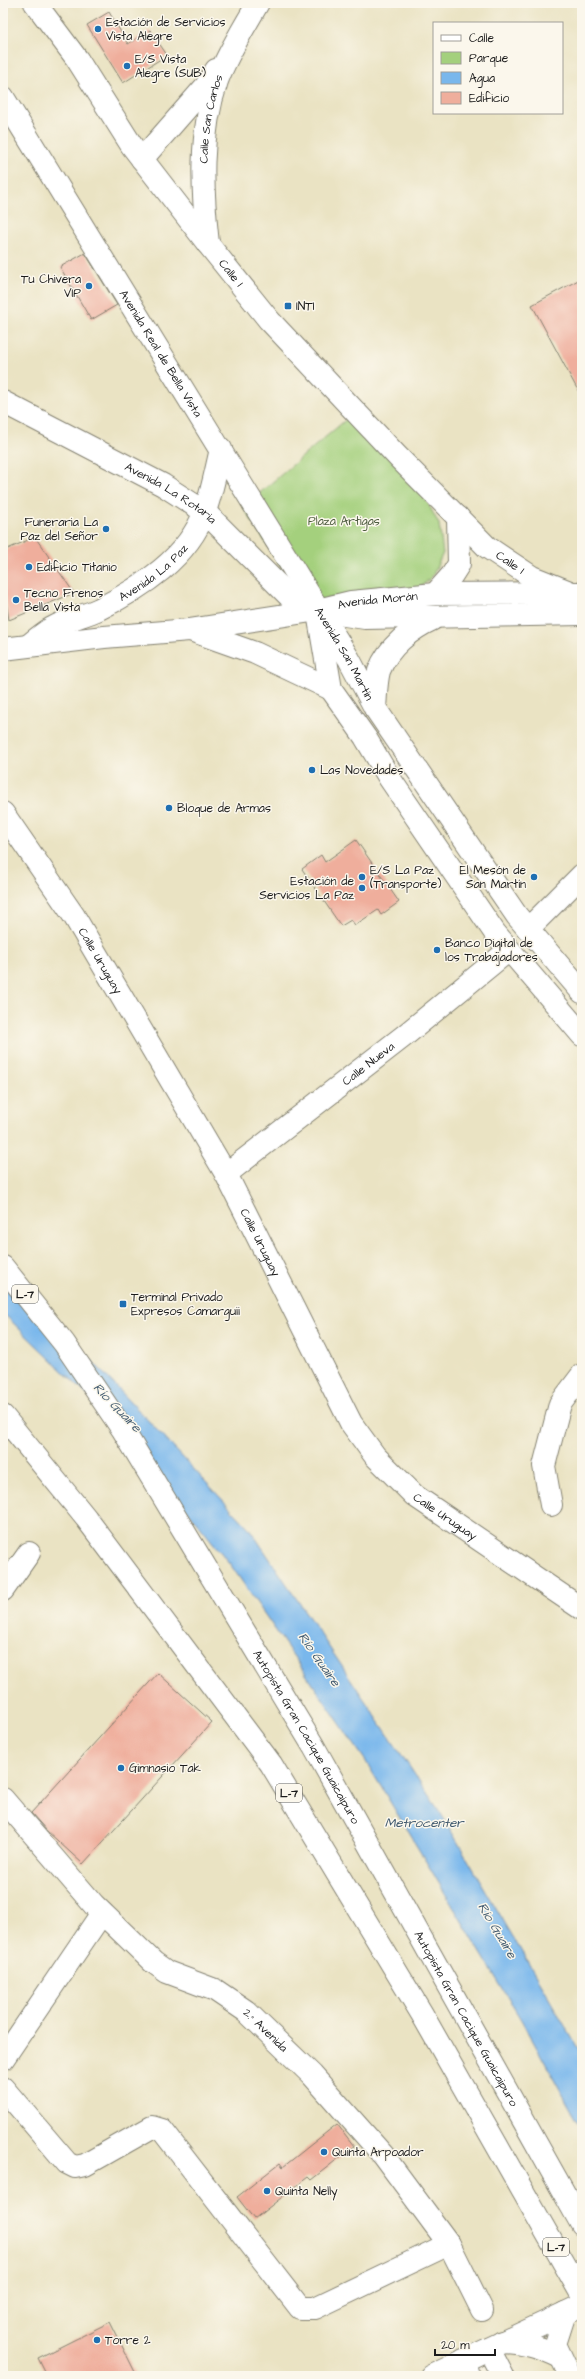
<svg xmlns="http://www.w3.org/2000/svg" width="585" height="2379" font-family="'Architects Daughter',sans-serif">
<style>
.park{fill:#a4d07d;stroke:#60764c}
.water{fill:#79b7ec;stroke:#4a6a84}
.building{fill:#efae9c}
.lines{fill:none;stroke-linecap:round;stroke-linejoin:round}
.street-casing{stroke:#838070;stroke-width:24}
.secondary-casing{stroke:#838070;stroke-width:24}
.highway-casing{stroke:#838070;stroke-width:24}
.street{stroke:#fff;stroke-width:22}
.secondary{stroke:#fff;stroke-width:22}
.highway{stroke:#fff;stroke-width:22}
.poi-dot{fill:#1f6fb2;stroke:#fbf7ec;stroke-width:1.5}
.labels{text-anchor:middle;stroke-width:3;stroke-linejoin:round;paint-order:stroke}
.shield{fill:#fbf7ec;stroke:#5f5e5a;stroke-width:1}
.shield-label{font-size:11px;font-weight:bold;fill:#1c1c1c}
.poi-label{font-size:12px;fill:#1c1c1c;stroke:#fbf7ec;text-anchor:start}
.street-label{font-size:12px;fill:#1c1c1c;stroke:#fbf7ec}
.park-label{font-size:12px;fill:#4c5b3e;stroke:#fbf7ec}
.water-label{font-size:13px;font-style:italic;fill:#415a6f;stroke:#fbf7ec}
</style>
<rect width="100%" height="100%" fill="#fbf7ec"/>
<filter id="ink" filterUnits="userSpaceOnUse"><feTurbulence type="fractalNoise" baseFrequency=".025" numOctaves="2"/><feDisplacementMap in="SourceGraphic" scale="8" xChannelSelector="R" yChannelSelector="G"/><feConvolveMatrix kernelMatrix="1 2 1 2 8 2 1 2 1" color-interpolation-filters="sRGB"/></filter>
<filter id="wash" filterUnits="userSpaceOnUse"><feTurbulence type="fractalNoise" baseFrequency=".012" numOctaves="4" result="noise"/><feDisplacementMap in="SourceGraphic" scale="16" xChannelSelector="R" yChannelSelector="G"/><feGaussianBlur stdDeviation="0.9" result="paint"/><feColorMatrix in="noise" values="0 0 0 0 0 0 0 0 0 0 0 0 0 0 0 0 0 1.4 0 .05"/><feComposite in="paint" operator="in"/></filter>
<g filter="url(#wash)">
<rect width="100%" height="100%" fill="#eae3c3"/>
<!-- park -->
<path class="park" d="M355,412L424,496L439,524L443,553L432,577L417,590L303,601L243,507Z"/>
<!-- water -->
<path class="water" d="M3,1266L249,1528L440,1812L582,2055V2129L523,2023L365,1760L230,1564L123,1430L3,1313Z"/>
<g id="blocks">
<!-- building -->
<path class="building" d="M109,12L128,44L150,30L167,55L123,83L87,25Z
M85,253L117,305L91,320L60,267Z
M582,278V398L532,305Z
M35,537L74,593L9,620L3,583V551Z
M356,840L399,902L381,915L378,910L355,925L351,920L341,926L302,869L321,855L325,862Z
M158,1673L212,1722L83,1864L47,1831L31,1813Z
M337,2124L354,2146L311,2180L308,2177L254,2219L237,2197L280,2163L283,2167Z
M110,2322L137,2376H47L38,2358Z"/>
</g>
</g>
<g filter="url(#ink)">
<use href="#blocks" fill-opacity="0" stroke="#838070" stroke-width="1"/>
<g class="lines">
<defs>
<g id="street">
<path id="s1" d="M35,3L77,59L132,146L208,244L269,320L398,457L487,547L532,577L572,593"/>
<path d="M142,159L206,86L216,70"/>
<path id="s2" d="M208,244C202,190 199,134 217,81C227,54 244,28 258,3"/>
<path id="s3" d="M3,402L163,485L205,512L290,597L318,610"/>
<path d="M435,594L452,575L459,564L458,517"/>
<path id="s4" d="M3,813L74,916L226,1174L351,1423L375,1456L415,1496L582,1609"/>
<path d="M528,929L582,875"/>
<path id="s5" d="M226,1174L404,1036L509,950"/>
<path d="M551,1505L544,1466L560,1404L582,1375"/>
<path d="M3,1590L29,1553"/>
<path id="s6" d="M3,1799L94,1905L153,1962L167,1972L215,1990L246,2011L312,2075L383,2155L449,2244L482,2310"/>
<path d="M3,2059L102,1913"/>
<path d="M3,2088L67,2163L75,2167L85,2165L152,2127L162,2130L300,2308H315L449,2244"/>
<path d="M489,2349L503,2376"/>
<path d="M464,2360L468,2376"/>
</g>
<g id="secondary">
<path id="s7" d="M3,97L349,659L375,708L517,916L582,992"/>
<path d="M325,612L365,618L582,614"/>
<path d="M319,619L331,689L365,737L390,779L495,933L582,1035"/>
<path d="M190,630L255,653L331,689"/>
<path id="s8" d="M29,645C37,639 45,631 54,627C68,619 84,616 99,609C141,588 188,558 205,511C212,492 216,470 221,449"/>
<path id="s9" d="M3,649L104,637L189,630L318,610L351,602L435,594L582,593"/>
<path d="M375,708C376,697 376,682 379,671C388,647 411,629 433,619"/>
<path d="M431,2376L582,2305"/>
</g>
<g id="highway">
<path id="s10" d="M3,1267L64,1343L123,1430L314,1747L582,2225"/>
<path d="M3,1416L86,1518L271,1764L422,2014L582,2295"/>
<path d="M565,2313L555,2344L570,2376"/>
<path d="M502,2342C524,2343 540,2347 560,2357"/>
</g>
</defs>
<!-- street casing -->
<use href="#street" class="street-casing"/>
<!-- secondary casing -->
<use href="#secondary" class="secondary-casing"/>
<!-- highway casing -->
<use href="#highway" class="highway-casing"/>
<!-- street -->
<use href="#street" class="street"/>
<!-- secondary -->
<use href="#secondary" class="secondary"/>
<!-- highway -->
<use href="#highway" class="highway"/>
</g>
</g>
<!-- markers -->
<g class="poi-dot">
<circle cx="98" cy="29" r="4"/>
<circle cx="127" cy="66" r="4"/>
<circle cx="89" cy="286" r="4"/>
<rect x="284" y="302" width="8" height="8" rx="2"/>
<circle cx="106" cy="529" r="4"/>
<circle cx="29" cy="567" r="4"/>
<circle cx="16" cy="600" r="4"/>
<circle cx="312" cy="770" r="4"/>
<circle cx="169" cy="808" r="4"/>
<circle cx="362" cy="877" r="4"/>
<circle cx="534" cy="877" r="4"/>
<circle cx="362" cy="888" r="4"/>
<circle cx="437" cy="950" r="4"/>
<rect x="119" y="1300" width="8" height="8" rx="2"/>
<circle cx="121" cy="1768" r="4"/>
<circle cx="324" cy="2152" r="4"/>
<circle cx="267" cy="2191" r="4"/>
<circle cx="97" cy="2340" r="4"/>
</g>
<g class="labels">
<!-- shield labels -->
<g class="shield">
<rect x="12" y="1285" width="26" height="18" rx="3"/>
<rect x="276" y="1784" width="26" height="18" rx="3"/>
<rect x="543" y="2238" width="26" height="18" rx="3"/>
</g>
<g class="shield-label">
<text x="25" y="1298">L-7</text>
<text x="289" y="1797">L-7</text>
<text x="556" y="2251">L-7</text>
</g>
<!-- poi labels -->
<g class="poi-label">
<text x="106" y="26">Estación de Servicios<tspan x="106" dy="14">Vista Alegre</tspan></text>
<text x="135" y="63">E/S Vista<tspan x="135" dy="14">Alegre (SUB)</tspan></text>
<text x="81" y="283" text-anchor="end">Tu Chivera<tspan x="81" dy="14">VIP</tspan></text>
<text x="296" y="310">INTI</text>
<text x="98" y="526" text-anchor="end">Funeraria La<tspan x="98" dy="14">Paz del Señor</tspan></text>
<text x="37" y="571">Edificio Titanio</text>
<text x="24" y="597">Tecno Frenos<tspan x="24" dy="14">Bella Vista</tspan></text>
<text x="320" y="774">Las Novedades</text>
<text x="177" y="812">Bloque de Armas</text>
<text x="370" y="874">E/S La Paz<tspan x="370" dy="14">(Transporte)</tspan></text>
<text x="526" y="874" text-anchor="end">El Mesón de<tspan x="526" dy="14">San Martín</tspan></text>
<text x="354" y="885" text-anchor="end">Estación de<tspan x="354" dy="14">Servicios La Paz</tspan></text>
<text x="445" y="947">Banco Digital de<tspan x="445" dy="14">los Trabajadores</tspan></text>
<text x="131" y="1301">Terminal Privado<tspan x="131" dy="14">Expresos Camarguii</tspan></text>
<text x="129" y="1772">Gimnasio Tak</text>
<text x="332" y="2156">Quinta Arpoador</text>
<text x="275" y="2195">Quinta Nelly</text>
<text x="105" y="2344">Torre 2</text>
</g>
<!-- street labels -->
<g class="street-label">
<text dy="4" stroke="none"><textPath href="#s2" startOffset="126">Calle San Carlos</textPath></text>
<text dy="4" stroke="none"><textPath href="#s1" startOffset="334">Calle 1</textPath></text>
<text dy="4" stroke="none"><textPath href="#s7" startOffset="301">Avenida Real de Bella Vista</textPath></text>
<text dy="4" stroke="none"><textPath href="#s3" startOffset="191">Avenida La Rotaria</textPath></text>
<text dy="4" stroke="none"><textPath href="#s1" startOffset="737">Calle 1</textPath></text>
<text dy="4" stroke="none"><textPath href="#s8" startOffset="145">Avenida La Paz</textPath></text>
<text dy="4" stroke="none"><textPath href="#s9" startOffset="378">Avenida Morán</textPath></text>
<text dy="4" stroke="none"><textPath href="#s7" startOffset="653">Avenida San Martín</textPath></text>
<text dy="4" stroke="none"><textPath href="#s4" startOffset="177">Calle Uruguay</textPath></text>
<text dy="4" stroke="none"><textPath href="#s5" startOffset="180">Calle Nueva</textPath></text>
<text dy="4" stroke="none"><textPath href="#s4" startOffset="501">Calle Uruguay</textPath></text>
<text dy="4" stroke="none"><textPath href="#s4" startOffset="837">Calle Uruguay</textPath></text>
<text dy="4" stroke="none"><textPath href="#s10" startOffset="560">Autopista Gran Cacique Guaicaipuro</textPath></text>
<text dy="4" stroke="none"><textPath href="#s10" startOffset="884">Autopista Gran Cacique Guaicaipuro</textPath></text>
<text dy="4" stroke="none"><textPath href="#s6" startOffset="355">2.° Avenida</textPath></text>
</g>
<!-- park labels -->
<g class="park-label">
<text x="344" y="525">Plaza Artigas</text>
</g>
<!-- water labels -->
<g class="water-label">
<text transform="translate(118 1407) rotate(46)" y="5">Río Guaire</text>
<text transform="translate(320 1659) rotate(55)" y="5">Río Guaire</text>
<text x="424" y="1827">Metrocenter</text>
<text transform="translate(498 1930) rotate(59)" y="5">Río Guaire</text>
</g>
</g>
<!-- margin -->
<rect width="585" height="2379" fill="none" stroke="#fbf7ec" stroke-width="16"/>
<!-- legend -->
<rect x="433" y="22" width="130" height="92" fill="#fbf7ec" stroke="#a29f99"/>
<rect x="441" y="35" width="20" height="6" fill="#ffffff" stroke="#a29f99"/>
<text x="469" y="42" font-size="12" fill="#1c1c1c">Calle</text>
<rect x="441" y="52" width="20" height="12" fill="#a4d07d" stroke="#a29f99"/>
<text x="469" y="62" font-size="12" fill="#1c1c1c">Parque</text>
<rect x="441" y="72" width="20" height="12" fill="#79b7ec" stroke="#a29f99"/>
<text x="469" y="82" font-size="12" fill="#1c1c1c">Agua</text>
<rect x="441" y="92" width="20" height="12" fill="#efae9c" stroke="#a29f99"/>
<text x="469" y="102" font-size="12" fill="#1c1c1c">Edificio</text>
<!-- scale -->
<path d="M435 2349v6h60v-6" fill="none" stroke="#1c1c1c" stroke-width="2"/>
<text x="441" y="2349" font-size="12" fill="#1c1c1c" stroke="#fbf7ec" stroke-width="3" paint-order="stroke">20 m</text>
</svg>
